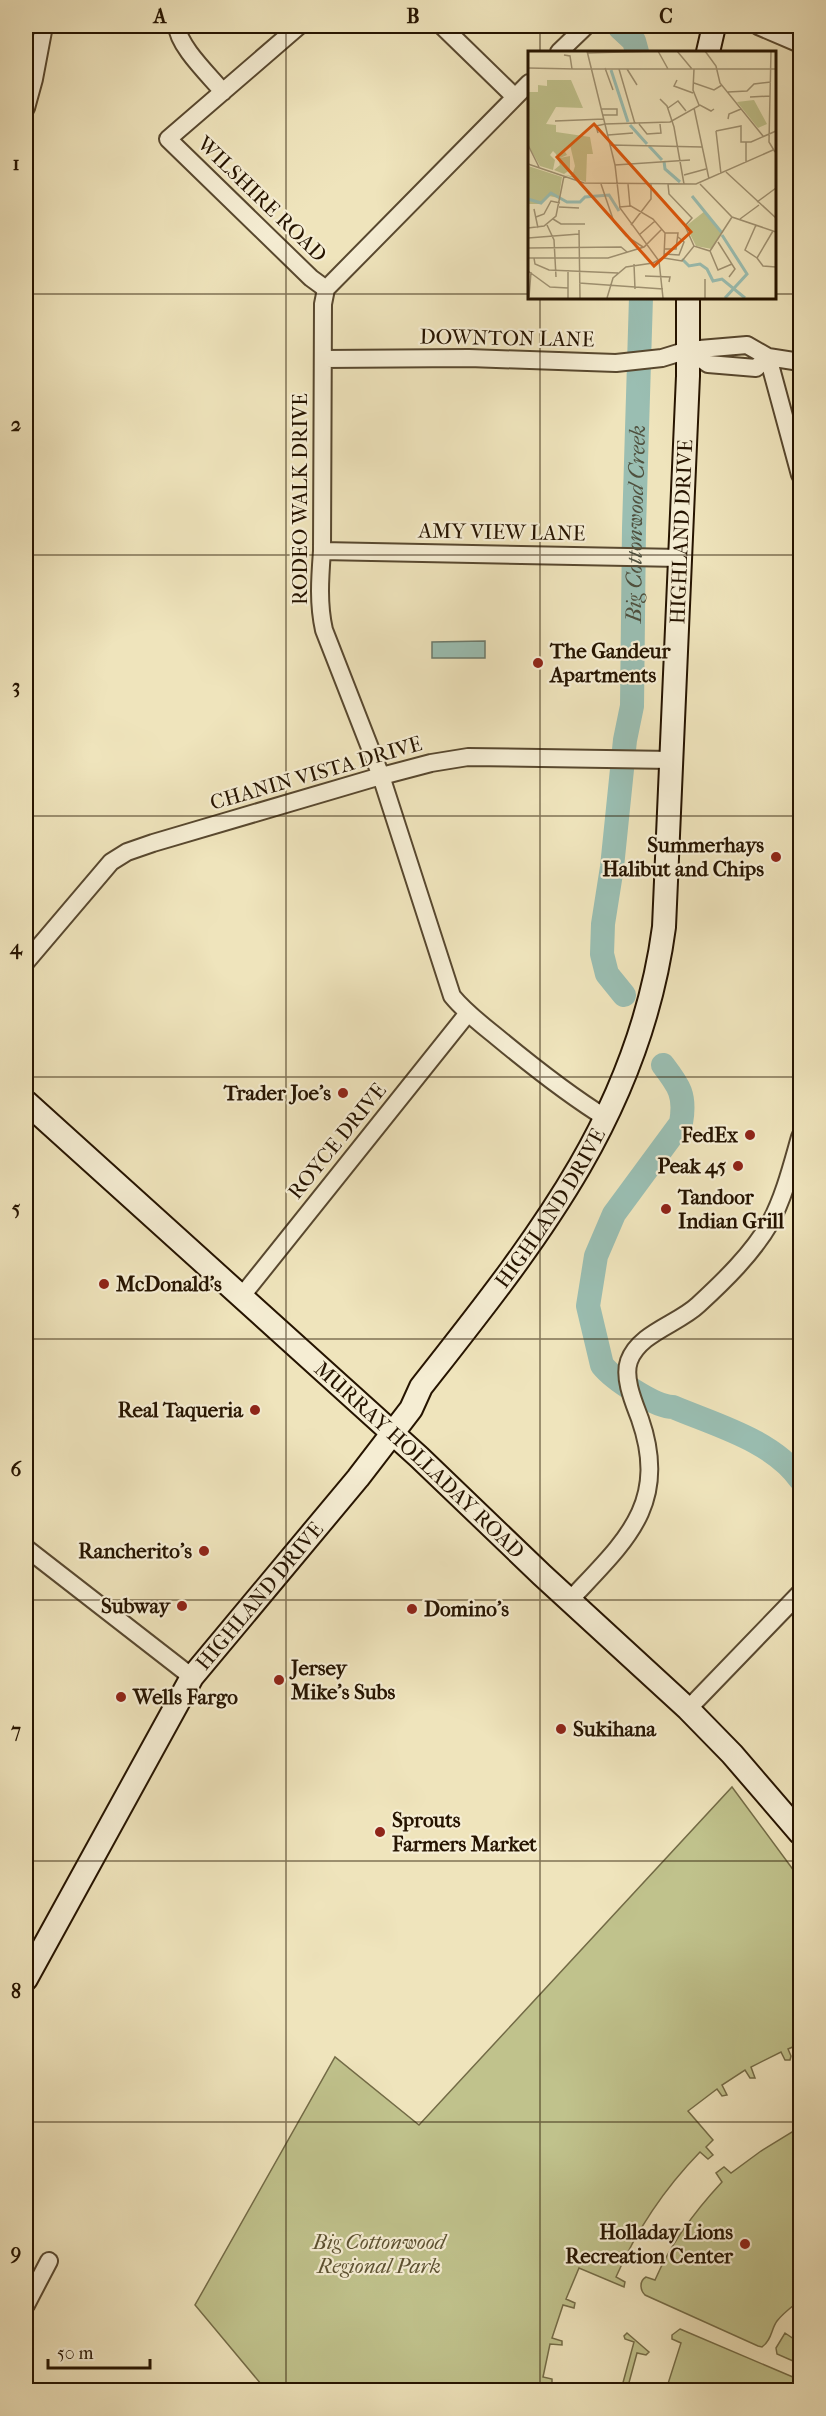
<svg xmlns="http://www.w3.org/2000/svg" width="826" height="2416" font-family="'IM FELL French Canon',serif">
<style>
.green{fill:#c0c28c;stroke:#736b46;stroke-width:1.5}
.water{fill:#9abeb2;stroke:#6c7a6b;stroke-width:1.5}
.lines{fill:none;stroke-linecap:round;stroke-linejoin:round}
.river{stroke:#9abeb2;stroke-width:24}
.minor-casing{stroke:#58482f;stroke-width:20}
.secondary-casing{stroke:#261400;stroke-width:26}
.minor{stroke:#f5edd3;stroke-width:16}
.secondary{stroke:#f5edd3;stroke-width:22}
.grid{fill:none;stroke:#261400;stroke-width:1.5;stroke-opacity:0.55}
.poi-dot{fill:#8f2418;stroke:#f5edd3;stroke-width:2}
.labels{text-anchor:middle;stroke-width:4.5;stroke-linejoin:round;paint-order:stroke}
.street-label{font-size:21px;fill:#261400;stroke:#f5edd3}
.poi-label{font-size:21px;font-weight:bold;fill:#261400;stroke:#f5edd3;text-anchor:start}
.park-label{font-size:21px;font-style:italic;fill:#5c5131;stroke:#f5edd3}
.water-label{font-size:22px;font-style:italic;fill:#4f503e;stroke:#f5edd3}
.inset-river{fill:none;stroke:#9abeb2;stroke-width:3}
.inset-road{fill:none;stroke:#9f9171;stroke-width:1.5}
.view{fill:#de560b;fill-opacity:0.15;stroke:#de560b;stroke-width:3}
.inset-edge{fill:none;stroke:#261400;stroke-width:3}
.neatline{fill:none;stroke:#261400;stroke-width:2}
.grid-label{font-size:20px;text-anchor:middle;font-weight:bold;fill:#261400}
</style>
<rect width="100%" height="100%" fill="#efe4bc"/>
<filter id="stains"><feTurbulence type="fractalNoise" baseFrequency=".00333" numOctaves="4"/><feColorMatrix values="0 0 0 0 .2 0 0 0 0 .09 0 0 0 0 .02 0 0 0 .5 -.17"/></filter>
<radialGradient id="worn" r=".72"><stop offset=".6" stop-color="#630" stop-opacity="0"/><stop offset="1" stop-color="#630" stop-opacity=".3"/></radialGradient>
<!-- green -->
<path class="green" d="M732,1787L800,1879V2044L788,2049L791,2056L790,2060H785L781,2052L751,2067L755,2078H750L745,2070L722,2085L727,2095L722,2096L717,2089L688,2111L713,2140L706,2147L713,2155L708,2159L700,2152C664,2189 637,2229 616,2277L625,2282L624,2287L579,2268L566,2299L575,2303L574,2308L563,2305L552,2338L562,2341V2345L550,2344L543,2377L552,2379V2383H541L540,2390H266L195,2305L335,2057L419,2125Z
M800,2127V2300C793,2306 783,2313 777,2321C771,2329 772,2340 762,2347L758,2346L645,2295C640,2290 639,2281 646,2277L655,2280C671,2243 694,2212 722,2182L716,2173L724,2167L731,2173L761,2151Z
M680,2329L800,2380V2390H666L681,2343L672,2339V2335Z
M627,2333L649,2352L646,2355L637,2353L627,2390H621L634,2342L625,2339L624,2336Z
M785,2333L794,2339L800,2333V2364L777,2354L776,2348Z"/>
<!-- water -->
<path class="water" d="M485,641V658H432V642Z"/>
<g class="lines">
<!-- river -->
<g class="river">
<path d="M620,28L634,41L637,52"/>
<path id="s1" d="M624,995L607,974L602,954L603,924L612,867L625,740L632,706L634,528L641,297"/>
<path d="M663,1065C679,1086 686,1095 681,1123L614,1214L596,1256L588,1306L602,1365C613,1379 655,1407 673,1407C715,1425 772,1440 800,1479"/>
</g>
<defs>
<path id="minor" d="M177,26C178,46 210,76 223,92
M299,26L168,139L311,278L326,289
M442,26L515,97
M758,26L800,44
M559,52L586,26
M529,83L326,289L323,304L322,551C320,578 318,603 324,630L381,776L452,996C465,1012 481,1024 497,1037C532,1066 567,1094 606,1118
M26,108L34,79L44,26
M688,350L708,364L756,368L768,357
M768,357L800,475
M323,359L469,358L616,363L662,358L688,350L747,345L768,357L800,362
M322,551L680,558
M26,962L111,862L127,852L153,843L374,778L431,763L468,757L672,760
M241,1297L468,1013
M26,1548L192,1677
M570,1600C624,1542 670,1505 640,1419C634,1403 623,1378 629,1361C639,1333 678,1324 698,1305C724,1281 752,1254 770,1223C784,1197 792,1165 800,1137
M688,1709L800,1593
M26,2305L49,2261"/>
<g id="secondary">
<path d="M708,52L714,26"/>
<path id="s2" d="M26,1102L419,1457L542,1575L688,1709L732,1754L800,1833"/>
<path id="s3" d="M26,1979L192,1677L358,1478L411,1409L421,1387C534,1243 639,1115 664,927L688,376V297"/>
</g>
</defs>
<!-- minor casing -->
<use href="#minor" class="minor-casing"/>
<!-- secondary casing -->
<use href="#secondary" class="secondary-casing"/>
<!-- minor -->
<use href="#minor" class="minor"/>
<!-- secondary -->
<use href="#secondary" class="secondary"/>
</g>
<!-- grid -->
<path class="grid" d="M286,26V2390M540,26V52M26,294H529M774,294H800M540,297V2390M26,555H800M26,816H800M26,1077H800M26,1339H800M26,1600H800M26,1861H800M26,2122H800"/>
<!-- markers -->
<g class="poi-dot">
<circle cx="538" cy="663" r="6"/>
<circle cx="776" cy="857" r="6"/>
<circle cx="343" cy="1093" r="6"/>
<circle cx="750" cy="1135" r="6"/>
<circle cx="738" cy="1166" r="6"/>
<circle cx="666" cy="1209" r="6"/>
<circle cx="104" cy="1284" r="6"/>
<circle cx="255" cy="1410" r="6"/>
<circle cx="204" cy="1551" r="6"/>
<circle cx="182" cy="1606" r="6"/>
<circle cx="412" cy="1609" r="6"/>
<circle cx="279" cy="1680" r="6"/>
<circle cx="121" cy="1697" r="6"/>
<circle cx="561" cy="1729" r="6"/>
<circle cx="380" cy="1832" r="6"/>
<circle cx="745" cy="2244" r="6"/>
</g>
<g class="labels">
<!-- street labels -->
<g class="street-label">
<text transform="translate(262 199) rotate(44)" y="7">WILSHIRE ROAD</text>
<text transform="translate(507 338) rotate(1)" y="7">DOWNTON LANE</text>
<text transform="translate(300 499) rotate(-90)" y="7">RODEO WALK DRIVE</text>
<text transform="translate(502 532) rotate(1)" y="7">AMY VIEW LANE</text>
<text dy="7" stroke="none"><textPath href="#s3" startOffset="1638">HIGHLAND DRIVE</textPath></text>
<text transform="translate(316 773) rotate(-16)" y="7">CHANIN VISTA DRIVE</text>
<text transform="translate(337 1141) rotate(-51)" y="7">ROYCE DRIVE</text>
<text dy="7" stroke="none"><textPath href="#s3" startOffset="936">HIGHLAND DRIVE</textPath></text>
<text dy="7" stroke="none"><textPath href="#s2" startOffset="532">MURRAY HOLLADAY ROAD</textPath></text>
<text dy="7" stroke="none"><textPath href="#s3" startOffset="450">HIGHLAND DRIVE</textPath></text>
</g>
<!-- poi labels -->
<g class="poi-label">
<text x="550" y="658">The Gandeur<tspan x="550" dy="24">Apartments</tspan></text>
<text x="764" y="852" text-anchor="end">Summerhays<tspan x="764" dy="24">Halibut and Chips</tspan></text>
<text x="331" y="1100" text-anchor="end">Trader Joe's</text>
<text x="738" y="1142" text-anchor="end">FedEx</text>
<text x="726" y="1173" text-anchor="end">Peak 45</text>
<text x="678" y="1204">Tandoor<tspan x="678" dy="24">Indian Grill</tspan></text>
<text x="116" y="1291">McDonald's</text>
<text x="243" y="1417" text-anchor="end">Real Taqueria</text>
<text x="192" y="1558" text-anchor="end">Rancherito's</text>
<text x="170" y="1613" text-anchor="end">Subway</text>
<text x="424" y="1616">Domino's</text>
<text x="291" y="1675">Jersey<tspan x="291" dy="24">Mike's Subs</tspan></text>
<text x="133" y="1704">Wells Fargo</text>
<text x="573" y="1736">Sukihana</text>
<text x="392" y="1827">Sprouts<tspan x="392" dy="24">Farmers Market</tspan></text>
<text x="733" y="2239" text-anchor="end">Holladay Lions<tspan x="733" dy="24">Recreation Center</tspan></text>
</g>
<!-- park labels -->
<g class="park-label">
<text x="379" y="2249">Big Cottonwood<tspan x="379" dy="24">Regional Park</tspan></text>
</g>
<!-- water labels -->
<g class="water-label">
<text dy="8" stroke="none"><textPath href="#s1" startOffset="480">Big Cottonwood Creek</textPath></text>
</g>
</g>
<!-- overview -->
<g transform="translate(528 51)">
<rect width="248" height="248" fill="#efe4bc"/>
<path d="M19,29H43L55,57L28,56L18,73L28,74V81L62,86L65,103H59L58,131L37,124L44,125L47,115L42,94L36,99L39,104L32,107L42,105V119L36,123L26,119L32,114L28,103L25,100L22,104L27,109L25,119L12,115L0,94V41H10V34L19,35ZM226,49L239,73L230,77L209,51ZM0,115L34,126L31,147L21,145L13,153H0ZM177,160L193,182L184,198L168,195L158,175Z" fill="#c0c28c"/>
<path class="inset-river" d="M83,19L100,71M102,74L119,93M121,95L134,109M136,110L137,118L152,131M164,145L194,182M0,148L13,152L23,142L39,151H52L57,146L81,144L91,160M194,184L219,223L197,247M154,208L161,215L172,213L179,218L185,230L194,228L217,247"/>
<path class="inset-road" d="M59,0L87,114L92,157L131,210L135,247M130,0L140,18M149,0L164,18M177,0L188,15L192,32L235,85M243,0L241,91L247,101M60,2L128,0M36,4L42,5L44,18M0,17L47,18M77,17L85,39M46,18H248M91,18L107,73M99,18L109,34M166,18L165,39L171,54M149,29L146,35L165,42M166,32L186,39L194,34M200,41L219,40L226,33L243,31M222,46L242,45M132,48L139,55L146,76L156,133M140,57L150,50L158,60M166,57L181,128M74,58H89V64H75M200,68L201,63L213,58M27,70L76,68M111,73L119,83L133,82L132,73M188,80L213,75V91H223L248,80M188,80L193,123M70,82L68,75L77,73L142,71L172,54L183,60L186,58M80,84L105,82M218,91V112M0,94L11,116M83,94L174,96M0,113L56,132L168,133L245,99M87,114L162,109M198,121L248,167M156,124L178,118M73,133L86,171L98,185L115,196M100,133L102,155M140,133L141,143L164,167L157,175L166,195M172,133L204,166L248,181M229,151L248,137M31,156L51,157M6,158L10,177M8,166L16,163L23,150L32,152M25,168L33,173H57M212,168L231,154M19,174L26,189L28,226M103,174L123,148V133M228,174L217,199L229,207M0,177L16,175L28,165L36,125M51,179L52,247M111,184L127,170M0,187L51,183M190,191L207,218L201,226M0,197L93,196L99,201M136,198H148L150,182H137M182,200L190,219L204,213M136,203L151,204L156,191L150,186M0,207H80L116,196L134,178M6,207L7,213L21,219L90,222M136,207L154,210L166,195L182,200L204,166M229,207L245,180M229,207L235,215L248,216M106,213L107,238M40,219V247M0,220L22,236L40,237M117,225L142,226L141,231M51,232L135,238M1,246L3,221M79,247L85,227L98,216L125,212L136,206L137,182L125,168L103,155L91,156M177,247V228"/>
<path class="view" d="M66,73L163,181L126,215L29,106Z"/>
<rect width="248" height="248" class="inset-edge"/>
</g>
<!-- margin -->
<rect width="826" height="2416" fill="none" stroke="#efe4bc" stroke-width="66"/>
<!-- scale -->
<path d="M48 2359v9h102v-9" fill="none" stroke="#261400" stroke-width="3"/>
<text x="57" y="2359" font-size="18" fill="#261400" stroke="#f5edd3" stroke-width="4.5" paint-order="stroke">50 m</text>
<rect x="33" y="33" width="760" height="2350" class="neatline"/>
<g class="grid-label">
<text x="160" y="23">A</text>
<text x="413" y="23">B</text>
<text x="666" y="23">C</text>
<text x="16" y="170">1</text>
<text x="16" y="431">2</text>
<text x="16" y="693">3</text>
<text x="16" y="954">4</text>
<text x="16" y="1215">5</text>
<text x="16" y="1476">6</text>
<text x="16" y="1737">7</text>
<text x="16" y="1998">8</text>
<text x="16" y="2259">9</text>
</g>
<rect width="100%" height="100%" filter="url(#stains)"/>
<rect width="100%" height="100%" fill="url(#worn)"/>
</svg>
